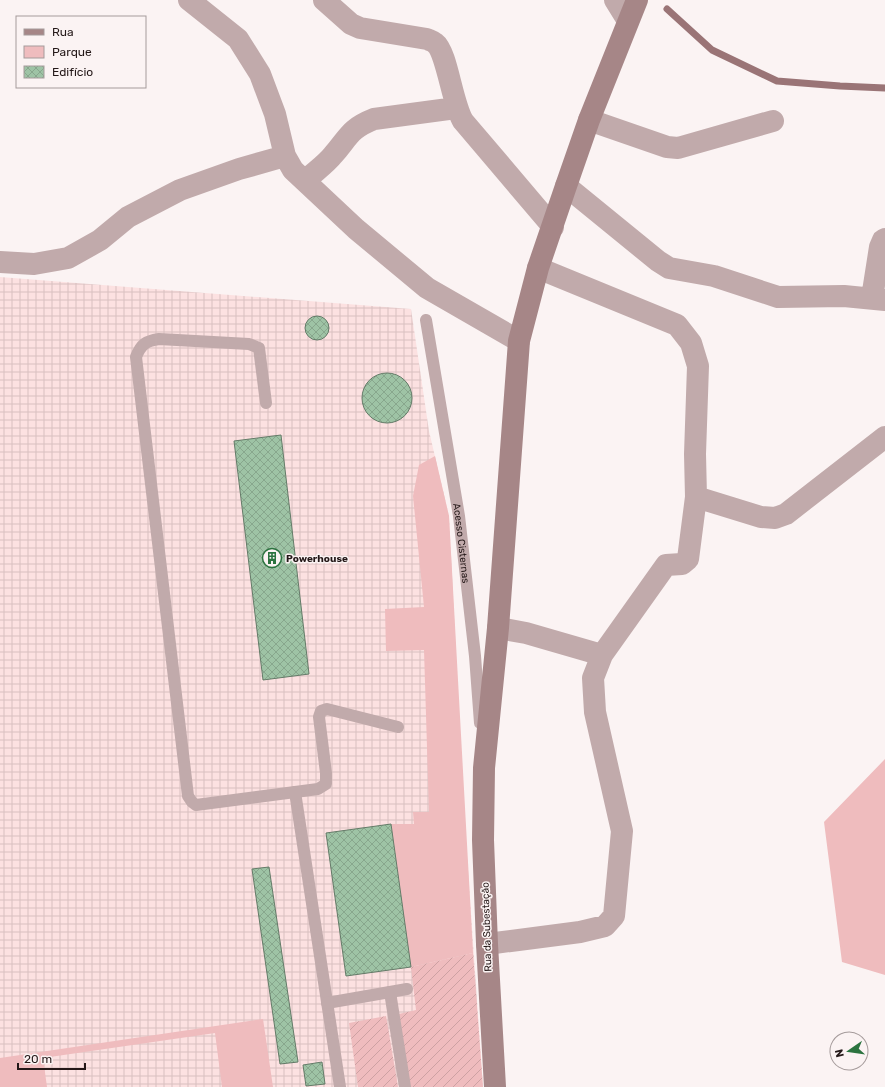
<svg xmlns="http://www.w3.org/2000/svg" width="885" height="1087" font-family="Rubik,sans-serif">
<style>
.industrial{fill:url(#industrial-grid)}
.green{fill:#efbcbe}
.garden{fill:url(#garden-furrows)}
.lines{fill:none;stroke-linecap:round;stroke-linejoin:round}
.stream{stroke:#9a7476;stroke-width:7}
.building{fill:url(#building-cross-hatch);stroke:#647b68}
.lane{stroke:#c1aaab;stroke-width:12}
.street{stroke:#c1aaab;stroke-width:22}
.secondary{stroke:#a68687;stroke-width:22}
.labels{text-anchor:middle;stroke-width:3;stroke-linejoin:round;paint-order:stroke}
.street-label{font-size:10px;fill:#241818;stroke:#fbf3f3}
.poi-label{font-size:10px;font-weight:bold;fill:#241818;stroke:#fbf3f3;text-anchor:start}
</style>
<defs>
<pattern id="industrial-grid" width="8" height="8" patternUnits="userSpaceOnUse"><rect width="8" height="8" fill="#fce1e1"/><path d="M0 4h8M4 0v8" fill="none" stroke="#d8c0c0"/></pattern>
<pattern id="garden-furrows" width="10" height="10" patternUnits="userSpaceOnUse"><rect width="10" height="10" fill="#efbcbe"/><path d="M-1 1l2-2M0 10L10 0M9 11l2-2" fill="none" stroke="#cda1a3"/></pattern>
<pattern id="building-cross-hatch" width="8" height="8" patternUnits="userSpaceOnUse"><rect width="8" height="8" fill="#9ec3a5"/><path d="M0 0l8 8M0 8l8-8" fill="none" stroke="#88a78d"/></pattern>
</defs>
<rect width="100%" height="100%" fill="#fbf3f3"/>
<!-- industrial -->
<path class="industrial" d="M0,277L411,309L429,431L449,516L464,812L483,1087H0Z"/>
<!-- green -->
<path class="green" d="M435,456L449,516L473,953L411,967L391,824H414L413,812H429L424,650L386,651L385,609L424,607L413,496L419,465Z
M885,759V975L842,962L824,822Z
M263,1019L273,1087H222L215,1033L43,1058L47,1087H0V1058Z"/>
<!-- garden -->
<path class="garden" d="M473,953L483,1087H410L399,1014L416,1010L411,967Z
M386,1016L398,1087H358L349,1023Z"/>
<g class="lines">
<!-- stream -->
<path class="stream" d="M667,9L712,50L777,81L840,86L885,88"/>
</g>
<!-- building -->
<path class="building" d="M305 328a12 12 0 1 1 24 0a12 12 0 1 1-24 0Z
M362 398a25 25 0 1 1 50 0a25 25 0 1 1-50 0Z
M281,435L309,674L263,680L234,441Z
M391,824L411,967L346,976L326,833Z
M269,867L298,1062L280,1064L252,869Z
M322,1062L325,1084L306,1086L303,1065Z"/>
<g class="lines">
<!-- lane -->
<g class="lane">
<path id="s1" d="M426,320L459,516L475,656L480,723"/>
<path d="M266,403L259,348L249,344L159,339C146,341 141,344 136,357L188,796L192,802L196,805L318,789L326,784V773L319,717L321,711L327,709L398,727"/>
<path d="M295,792L340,1087"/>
<path d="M390,992L405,1087"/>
<path d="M327,1003L407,989"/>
</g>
<!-- street -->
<path class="street" d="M189,0L238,39L260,74L275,114L285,156L293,170L356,229L427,288L519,341
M324,0L351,24L360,28L427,39C429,40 433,41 435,43C447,52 452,103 463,121L553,227
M615,0L628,21
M589,120L667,147L678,148L773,121
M305,181C314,172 325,165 333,155C349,137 349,129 374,119L456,108
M566,186L658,261L669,268L714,276L778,297L844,296L885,300
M0,262L34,264L68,258L100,240L128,217L180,190L239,169L285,156
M538,268L677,325L691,343L698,366L695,454L696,497L688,559L682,564L666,565L602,655
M872,298L880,247L883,240L885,239
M696,497L761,517L775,518L786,514L885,437
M487,944L580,932L605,926L614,916L622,831L595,712L593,678L602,655L526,633L498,628"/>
<!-- secondary -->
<path class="secondary" d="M495,1087L487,944L483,840L484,768L498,628L519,341L538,268L566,186L589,120L637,0"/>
</g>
<!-- icons -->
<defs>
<symbol id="building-ring" viewBox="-11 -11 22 22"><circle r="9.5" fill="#fbf3f3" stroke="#2b733f" stroke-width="1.5"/><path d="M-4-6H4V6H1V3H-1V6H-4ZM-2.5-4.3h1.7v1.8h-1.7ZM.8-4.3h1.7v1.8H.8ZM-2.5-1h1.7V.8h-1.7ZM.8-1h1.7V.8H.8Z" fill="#2b733f"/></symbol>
</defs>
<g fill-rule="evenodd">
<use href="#building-ring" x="261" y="547" width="22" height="22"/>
</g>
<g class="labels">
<!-- street labels -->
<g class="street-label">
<text dy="4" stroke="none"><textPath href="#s1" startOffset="226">Acesso Cisternas</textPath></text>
<text transform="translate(486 927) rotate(-92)" y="4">Rua da Subestação</text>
</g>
<!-- poi labels -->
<g class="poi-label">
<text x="286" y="562">Powerhouse</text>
</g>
</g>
<!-- legend -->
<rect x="16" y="16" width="130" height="72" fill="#fbf3f3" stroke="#a59b9b"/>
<rect x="24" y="29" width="20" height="6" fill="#a68687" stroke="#a59b9b"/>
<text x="52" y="36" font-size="12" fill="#241818">Rua</text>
<rect x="24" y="46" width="20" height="12" fill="#efbcbe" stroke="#a59b9b"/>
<text x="52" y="56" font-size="12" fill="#241818">Parque</text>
<rect x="24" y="66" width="20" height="12" fill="url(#building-cross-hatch)" stroke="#a59b9b"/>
<text x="52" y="76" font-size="12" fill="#241818">Edifício</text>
<!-- north arrow -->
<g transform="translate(849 1051) rotate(257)"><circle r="19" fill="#fbf3f3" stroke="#a59b9b"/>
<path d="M0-3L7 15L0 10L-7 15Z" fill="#2b733f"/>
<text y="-6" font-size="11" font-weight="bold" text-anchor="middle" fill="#241818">N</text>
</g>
<!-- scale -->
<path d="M18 1063v6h67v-6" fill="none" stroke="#241818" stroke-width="2"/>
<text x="24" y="1063" font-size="12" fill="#241818" stroke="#fbf3f3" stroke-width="3" paint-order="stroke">20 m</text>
</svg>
